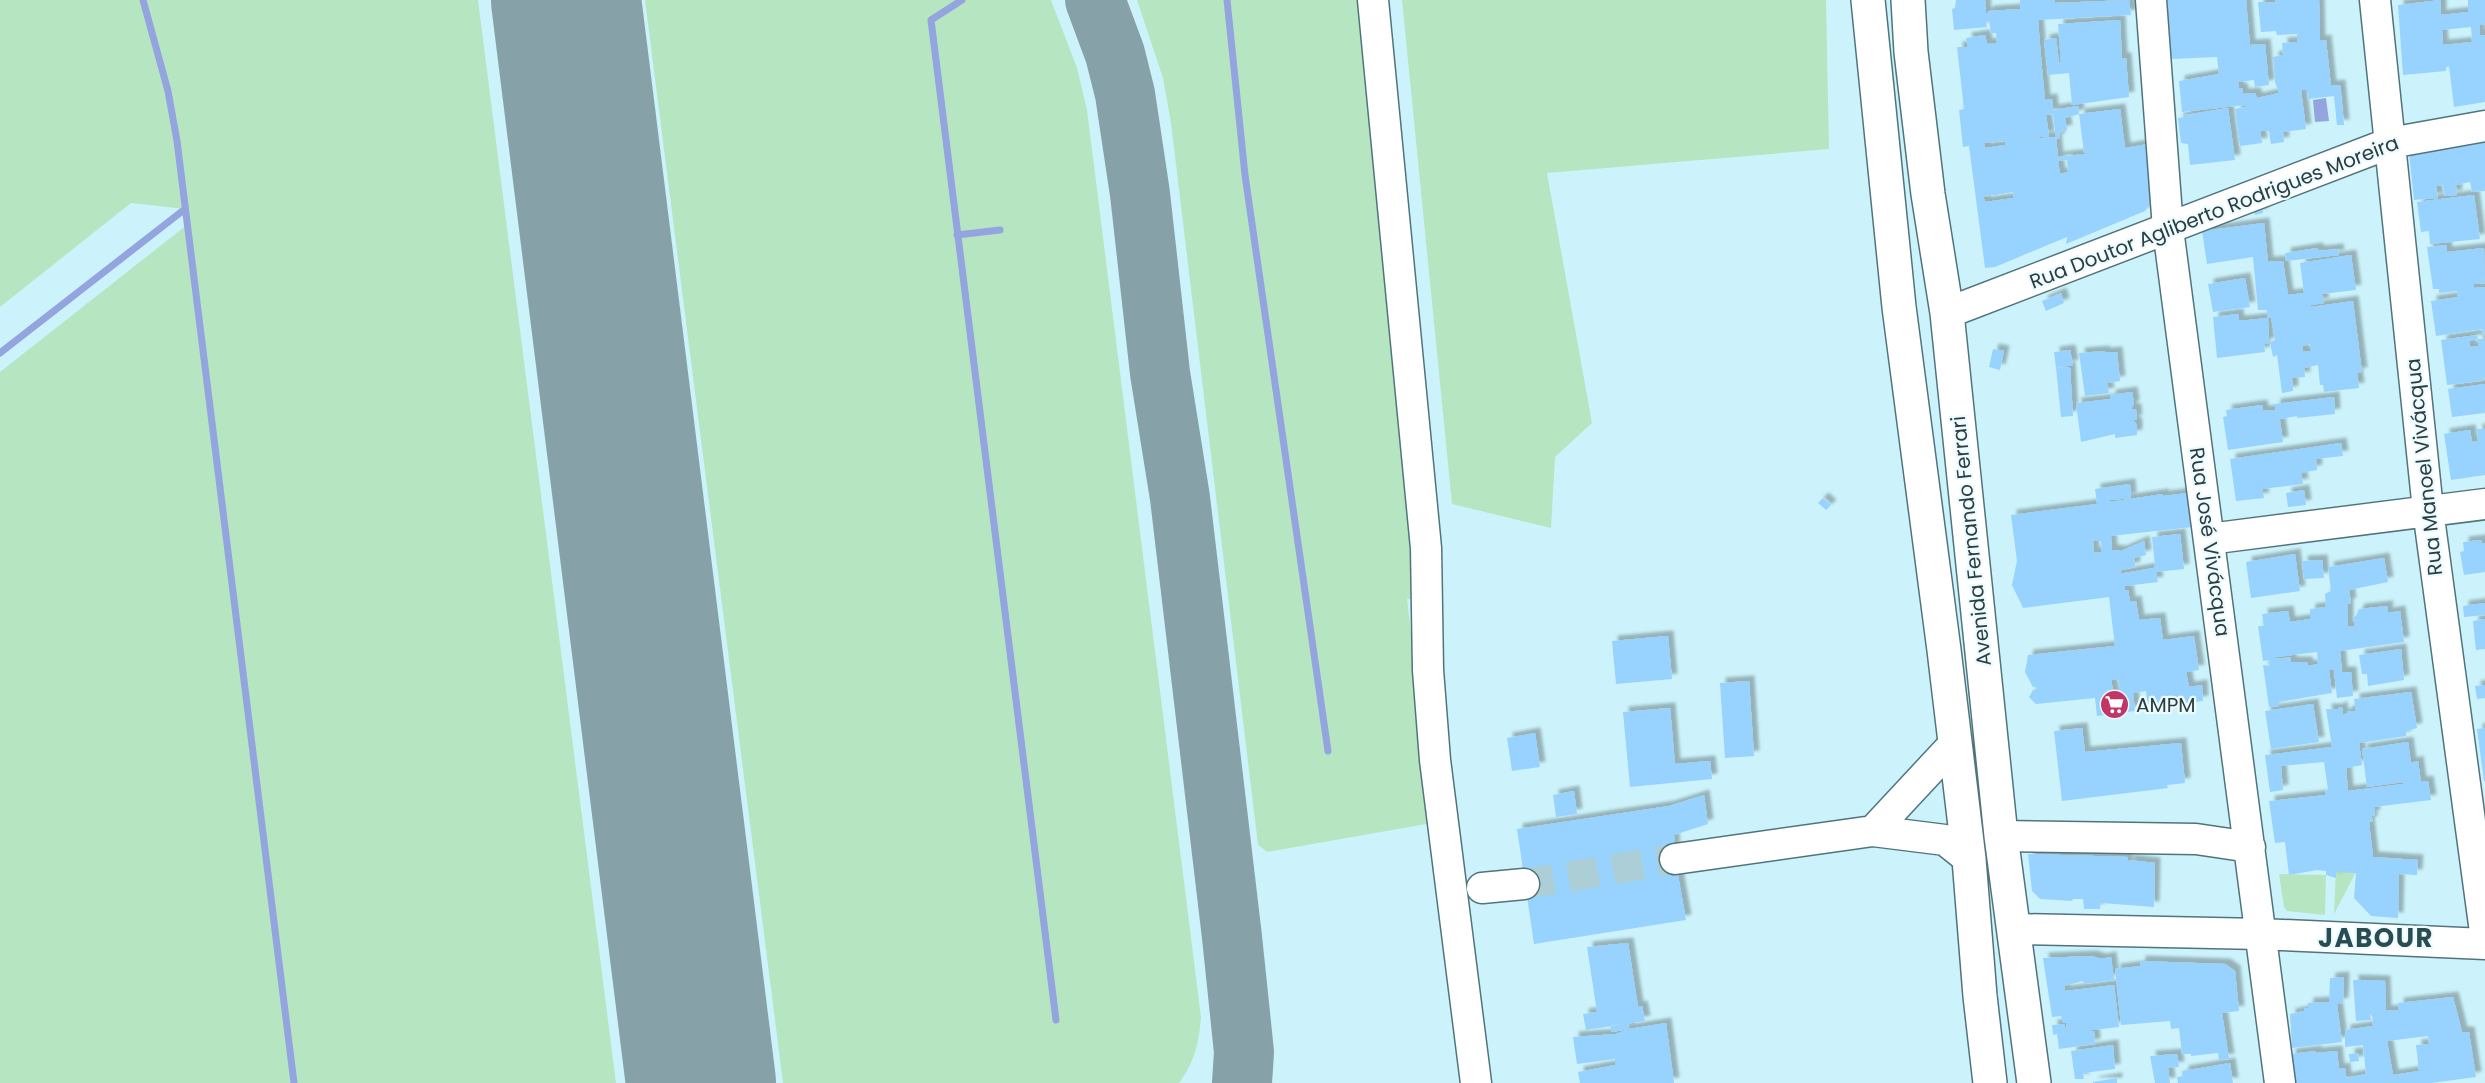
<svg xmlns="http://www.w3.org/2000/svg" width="2485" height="1083" font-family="Poppins,sans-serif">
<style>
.green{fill:#b5e6c1}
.water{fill:#94a4de}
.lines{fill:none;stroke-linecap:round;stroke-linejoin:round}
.stream{stroke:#94a4de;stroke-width:7}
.taxiway{stroke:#86a2a8;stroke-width:60}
.runway{stroke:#86a2a8;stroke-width:150}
.building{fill:#98d2fe;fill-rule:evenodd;filter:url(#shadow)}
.minor-tunnel{stroke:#acced6;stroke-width:30;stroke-dasharray:30 15;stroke-linecap:butt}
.minor-casing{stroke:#51747c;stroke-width:33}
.major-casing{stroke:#51747c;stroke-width:36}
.minor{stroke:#fff;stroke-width:30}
.major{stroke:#fff;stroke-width:33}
.labels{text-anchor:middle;stroke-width:4.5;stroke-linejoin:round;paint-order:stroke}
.street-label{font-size:20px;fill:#2d3c40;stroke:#ecfbfe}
.poi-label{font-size:20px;fill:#2d3c40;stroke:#ecfbfe;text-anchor:start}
.district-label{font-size:26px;font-weight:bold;letter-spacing:1.5px;fill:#294b52;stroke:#ecfbfe}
</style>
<defs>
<filter id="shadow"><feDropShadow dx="5.5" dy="-5.5" stdDeviation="1.5" flood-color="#0004"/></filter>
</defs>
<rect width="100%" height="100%" fill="#ccf3fb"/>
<!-- green -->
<path class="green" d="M0,0H478L616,1083H0V372L188,224L185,209L131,203L0,307Z
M645,0H1051L1077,68L1087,110L1201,1017C1199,1043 1195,1061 1179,1083H783Z
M1137,0H1384L1429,609L1407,598L1432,823L1267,852L1258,845L1171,123L1163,78Z
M1402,0H1826L1829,149L1547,173L1592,423L1555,457L1551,528L1452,504Z
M2336,870L2356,872L2334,914Z
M2279,874L2326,875L2325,915L2287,911L2284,907Z"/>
<!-- water -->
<path class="water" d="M2326,98L2329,121L2315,122L2313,100Z"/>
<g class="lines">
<!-- stream -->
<path class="stream" d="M143,0L168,91L177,141L294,1083
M962,0L931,20L1056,1020
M1227,0L1245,175L1328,751
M957,235L1000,230
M0,353L185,209"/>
<!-- taxiway -->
<path class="taxiway" d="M1095,0L1115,54L1125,94L1140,194L1160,373L1180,498L1232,937L1244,1052L1242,1083"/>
<!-- runway -->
<path class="runway" d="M566,0L701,1083"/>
</g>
<!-- building -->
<path class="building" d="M1956,0H1985L1986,14L1989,11L2020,9V0H2055V3L2129,0L2131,15L2038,20L2042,69L2045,100L2052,99L2053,110L2078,106L2079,114L2120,109L2125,148L2148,144L2155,199L2145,211L2066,244L2067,237L1995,267L1985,268L1969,146L1963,147L1959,110L1964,109L1957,47H1968L1966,38L1985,35L1987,44L1997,43L1996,33H1991L1989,21L1986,22L1987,27L1954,30L1952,9L1955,8ZM2053,114L2056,139L2060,138L2059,132L2067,130L2065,118L2079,114L2084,153L2110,151L2058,157L2056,137L2014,140L2049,136L2046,115ZM2005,141V145L1985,148L1984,143ZM2067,160L2068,172L2060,174L2058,161ZM2013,192L2014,198L1985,202L1983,197Z
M2165,0H2246L2250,45L2265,44L2269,85L2255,87L2254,80L2238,82L2239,89L2242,88L2243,94L2255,93L2257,98L2279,93L2275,82L2273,57L2283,55L2282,43L2297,42V34L2277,35L2276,31L2261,32L2258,2H2275V0H2319L2320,41L2326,40L2331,86L2340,85L2344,125H2337L2334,96L2308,99L2307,90H2301L2306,129L2283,132L2284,142L2271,144L2269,131H2260L2262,143L2240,146L2235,109L2245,107V105L2182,112L2179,81L2219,74L2217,57L2170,59Z
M2441,0V15L2468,12V0H2485V25H2479L2480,35H2485V102L2454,107L2449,66L2446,67V71L2403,75L2398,5ZM2471,27L2472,42L2443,45L2442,30Z
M2120,20L2122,58H2126L2129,97L2072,105L2069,73L2048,75L2044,40L2056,38L2059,62L2061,63L2058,24Z
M2228,108L2235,160L2190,165L2188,144L2181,143L2178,118L2185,117V115Z
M2459,138L2460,146L2485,143V191L2472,192L2470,182L2456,185L2457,195L2445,196L2443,185L2436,186L2438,198L2414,200L2409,153L2447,148L2446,140Z
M2474,195L2480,239L2430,244L2429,231L2421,232L2417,202Z
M2262,205L2263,213L2255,215L2253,208Z
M2264,223L2268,262L2283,261L2288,295L2304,293L2300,263L2351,255L2356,290L2322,294L2324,303L2311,305V307L2353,301L2362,373H2357L2359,388L2324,392L2323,385H2320L2318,365L2304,368L2305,377L2292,378L2293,391L2282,393L2277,355L2273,357L2270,342L2275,340L2271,317L2267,318V310H2258L2253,257L2207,264L2202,231ZM2310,344L2311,351L2303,352V346Z
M2446,245L2447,252L2484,248L2485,283L2474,284V288L2485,287V336L2482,329L2436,336L2431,301L2458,297L2457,291L2439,293V289H2433L2427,247Z
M2317,248L2319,251L2338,249L2339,255L2286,261L2285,253Z
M2245,278L2250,307L2213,312L2208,284Z
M2061,293L2064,303L2046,311L2042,301Z
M2238,314L2239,321L2268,318L2269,343L2264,344L2265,352L2217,358L2213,317Z
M2477,335L2478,339L2469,341L2470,347L2479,346L2477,339H2485V378L2481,381L2447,385L2441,340Z
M1993,349L2004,351L2000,370L1989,367Z
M2070,350L2073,365L2056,368L2054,352Z
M2105,351L2104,353L2117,352L2120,381L2107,383L2109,393L2085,396L2079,353Z
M2070,367L2073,416L2061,417L2056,368Z
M2485,384V413L2452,417L2448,389Z
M2132,392L2134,404L2131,409H2136L2137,420H2133L2137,425V435L2115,438V434L2081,442L2076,403L2111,399L2110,395Z
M2334,397L2335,414L2297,418V416L2276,420L2280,421L2283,442L2228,450L2223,417L2227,416L2226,410L2262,405L2263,411L2275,410V404Z
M2477,429H2485V475L2451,480L2444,434L2470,430L2472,442L2478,441Z
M2341,443L2343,456L2316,459L2317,470L2301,473L2303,484L2262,489L2264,498L2236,501L2230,459Z
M2130,484L2131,498L2110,500V502L2163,494V496L2188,493L2192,527L2111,536L2112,550L2121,551L2144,541L2146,555L2134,558L2135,567L2122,570L2119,574L2153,568L2155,566L2152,537L2180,534L2184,569L2156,572L2158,582L2125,586V590H2128L2130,602L2136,601L2139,620L2160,618L2163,640L2194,636L2199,670L2186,672L2189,687L2202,685L2203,701L2148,708L2146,691L2133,693L2135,711L2097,716L2095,698L2036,704L2029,697L2033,690H2038L2036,687H2033L2025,672L2028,655L2115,646L2109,597L2023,608L2012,585L2017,561L2011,515L2097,504L2095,489ZM2093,541H2101L2102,552L2094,553ZM2111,680H2119V698L2114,695Z
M2304,490L2306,505L2288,507L2286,493Z
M1823,498L1831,505L1826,510L1818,503Z
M2481,540L2482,543H2485V572L2464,575L2460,552L2464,551L2463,542Z
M2295,554L2300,591L2251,598L2246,562Z
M2384,558L2388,582L2349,590L2351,603L2348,604V627L2355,626L2353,617L2356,616L2359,609L2388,606L2387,613L2400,611L2404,642L2340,651L2342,672H2351L2353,696L2337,698L2334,670H2329L2332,693L2279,702V706L2269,707L2263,665L2270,666L2269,660L2263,661L2258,626H2264L2262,614L2288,611L2290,622L2310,619V609L2326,607L2325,594L2331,591L2328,567ZM2317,652L2318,664L2308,666L2307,662H2291V657L2276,659V657Z
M2322,560L2324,578L2304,579L2302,561Z
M2485,603V615L2464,617L2463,606Z
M2485,619V649L2476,650L2473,621Z
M1668,636L1672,679L1616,684L1612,641Z
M2401,649L2404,680L2368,686L2367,674H2362L2359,655Z
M1749,681L1754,756L1725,758L1720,683Z
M2485,685V698L2477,699L2475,686Z
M2411,692L2417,728L2406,731V736L2359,743L2362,765L2346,768L2348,791L2403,784V782L2367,787L2362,749L2408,742L2411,763L2418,761L2421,782L2428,781L2431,800L2374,807L2375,815L2371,816L2373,821L2369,822L2373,857L2418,860L2417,875L2399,874L2398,918L2371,916L2354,898L2356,873L2336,872V878L2326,875V871L2317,870L2289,875L2285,842L2275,843L2269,801L2326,795L2325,791L2328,790L2324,762L2281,766L2283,790L2270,792L2265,755L2332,747L2326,709H2339L2338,708L2342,707L2343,715L2347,713V711H2356L2354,699Z
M2313,704L2319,742L2271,749L2265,711Z
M1670,708L1675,764L1710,761L1712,779L1630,787L1623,712Z
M2082,728L2085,752L2181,743L2185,783L2167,785L2168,788L2062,801L2054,731Z
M2485,728V781H2484L2477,729Z
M1535,733L1540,767L1512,771L1507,738Z
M1574,791L1577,814L1556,817L1553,795Z
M1704,795L1708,824L1674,835L1675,859L1686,920L1534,944L1517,829L1669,806Z
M2028,854L2128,857L2127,873L2129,860L2155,863L2154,907L2102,903L2101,900L2100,909H2084L2083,899H2073L2072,901L2040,899L2032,891Z
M1628,943L1638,1007L1642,1006L1645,1021L1586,1030L1583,1014L1597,1012L1587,947Z
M2091,956L2101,959L2111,957L2114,980L2084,984L2083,981L2064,986L2065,991L2114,985L2119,1027L2084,1031H2094L2095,1044L2059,1049L2057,1034L2053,1035L2052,1025L2064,1024L2067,1033L2066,1023H2063L2061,1016L2052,1017L2043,958Z
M2140,961L2225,964L2235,971L2239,1011L2222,1013L2229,1059L2219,1060L2218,1053L2191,1056V1054H2182L2179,1028L2171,1029L2170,1021L2121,1025L2115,969L2140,966Z
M2344,977L2343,1003L2337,1004L2342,1042L2292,1048L2290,1014L2304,1011V1009L2308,1008V1003L2329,1002L2330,978Z
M2353,980L2385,981L2386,1011L2399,1010L2398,1003L2453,997L2462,1032H2469L2476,1077L2431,1083H2294L2290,1054L2316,1051V1053L2337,1051L2339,1069L2345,1068L2346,1078L2366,1074L2363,1045L2345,1047V1030L2373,1026L2372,1014H2370L2371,1020L2356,1021ZM2428,1036L2429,1044L2416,1045L2419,1071L2393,1075L2387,1041Z
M1628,1023L1629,1029L1666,1023L1674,1083H1580L1578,1072L1615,1065V1059L1577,1064L1573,1037L1616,1034L1629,1029L1612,1032L1610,1026Z
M2113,1045L2115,1069L2083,1073L2084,1079H2075L2071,1051Z
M2358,1053L2359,1061L2350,1062L2349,1054Z
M2177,1054L2179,1067L2168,1068L2170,1083H2155L2150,1056Z
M2230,1063L2233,1083H2178L2177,1077L2183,1076V1071Z
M2117,1078V1083H2093V1082Z"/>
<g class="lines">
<!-- minor-tunnel -->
<path class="minor-tunnel" d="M1524,884L1675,859"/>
<defs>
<path id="minor" d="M1373,0L1426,548L1428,670L1435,760L1476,1083
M2151,0L2168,229L2280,1083
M2375,0L2428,510L2485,932
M1947,313L2390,143L2485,126
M2209,539L2485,504
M1873,831L1955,743
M2001,836L2196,839L2250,847
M1675,859L1873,831L1945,840L1969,859
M1482,888L1524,884
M2014,929L2261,934L2485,944"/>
<path id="major" d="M1868,0L1899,307L1944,650L1969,859L1980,996L1990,1083
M1908,0L1911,52L1928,194L1947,313L2001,836L2034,1083"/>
</defs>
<!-- minor casing -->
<use href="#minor" class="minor-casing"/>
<!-- major casing -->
<use href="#major" class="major-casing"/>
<!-- minor -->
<use href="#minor" class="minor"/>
<!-- major -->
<use href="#major" class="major"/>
</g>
<!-- icons -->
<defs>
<symbol id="supermarket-disc" viewBox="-11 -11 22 22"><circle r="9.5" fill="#c13567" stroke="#ecfbfe"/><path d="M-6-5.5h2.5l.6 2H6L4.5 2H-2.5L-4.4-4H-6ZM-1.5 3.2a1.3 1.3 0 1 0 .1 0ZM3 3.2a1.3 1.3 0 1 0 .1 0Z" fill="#fff"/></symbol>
</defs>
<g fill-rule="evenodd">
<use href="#supermarket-disc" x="2098" y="688" width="33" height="33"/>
</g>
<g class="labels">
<!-- street labels -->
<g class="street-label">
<text transform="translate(2214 212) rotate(-21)" y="7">Rua Doutor Agliberto Rodrigues Moreira</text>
<text transform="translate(2424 467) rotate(-96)" y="7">Rua Manoel Vivácqua</text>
<text transform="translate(1971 541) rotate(-96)" y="7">Avenida Fernando Ferrari</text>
<text transform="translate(2210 542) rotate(82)" y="7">Rua José Vivácqua</text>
</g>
<!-- poi labels -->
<g class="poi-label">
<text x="2136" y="712">AMPM</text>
</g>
<!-- district labels -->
<g class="district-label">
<text x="2376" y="947">JABOUR</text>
</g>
</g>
</svg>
